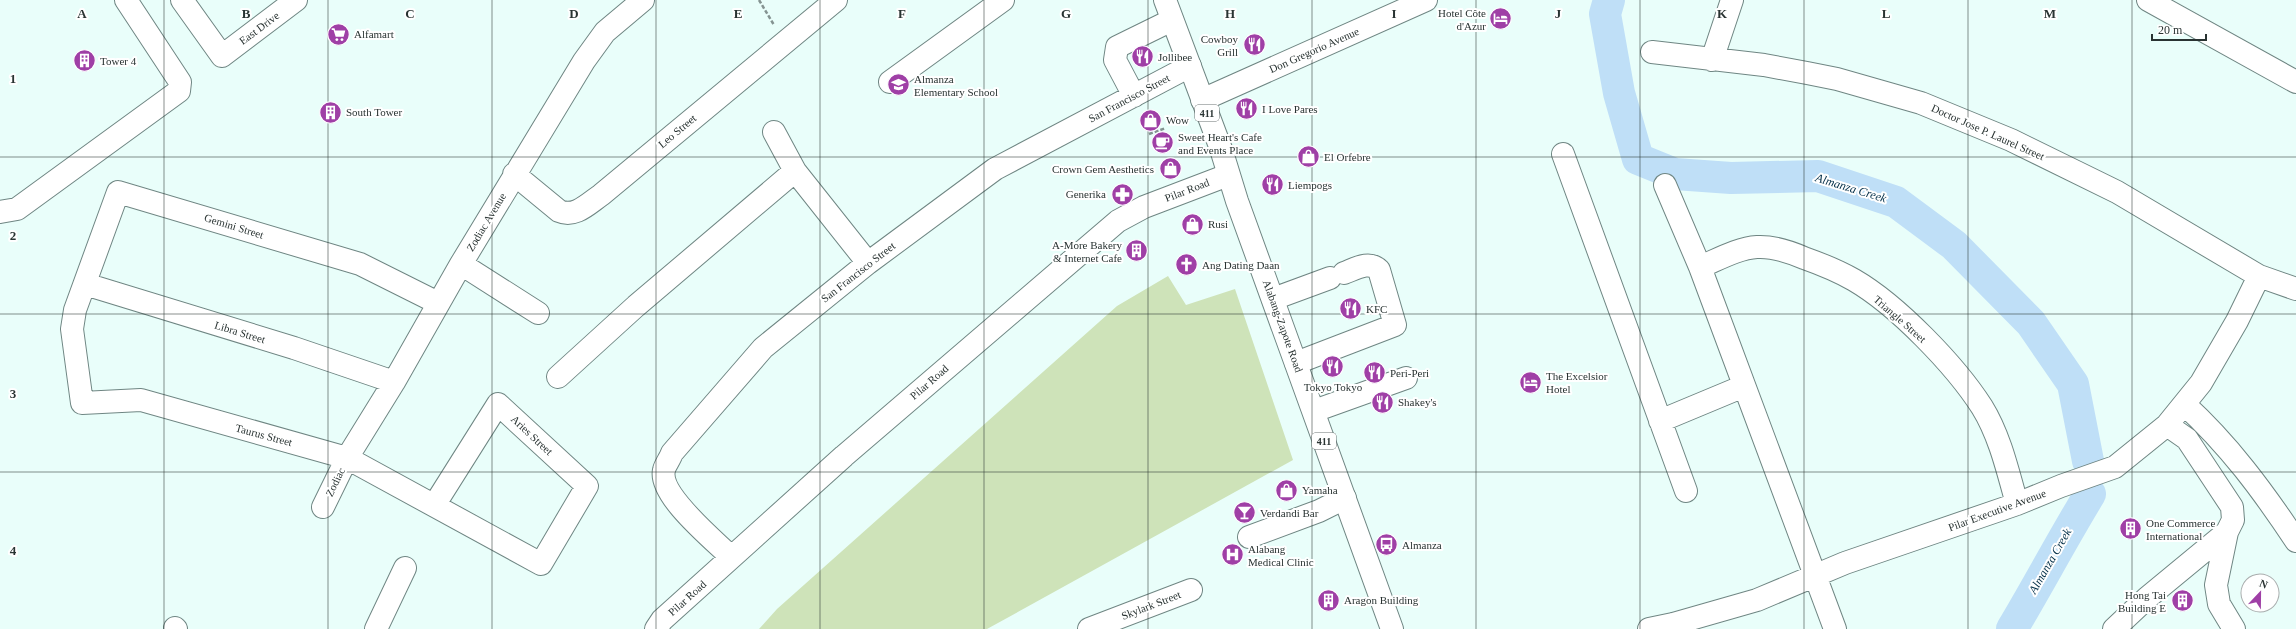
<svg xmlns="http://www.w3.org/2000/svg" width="2296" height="629" font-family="Georgia,serif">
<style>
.green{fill:#cee3b9}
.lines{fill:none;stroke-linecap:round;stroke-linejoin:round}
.river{stroke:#bfdff7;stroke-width:32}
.minor-casing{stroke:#6f8683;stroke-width:24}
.highway-casing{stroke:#6f8683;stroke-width:24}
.path{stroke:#849391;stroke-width:2.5;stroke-dasharray:4 2;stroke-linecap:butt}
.minor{stroke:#fff;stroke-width:22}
.highway{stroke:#fff;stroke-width:22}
.grid{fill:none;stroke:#293332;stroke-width:1;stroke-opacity:0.55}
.labels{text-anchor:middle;stroke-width:4;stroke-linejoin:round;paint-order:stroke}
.shield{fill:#fff;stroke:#697070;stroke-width:1}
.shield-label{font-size:10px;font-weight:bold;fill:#293332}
.poi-label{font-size:11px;fill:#293332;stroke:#fff;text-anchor:start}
.street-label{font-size:11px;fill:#293332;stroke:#fff}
.water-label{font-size:12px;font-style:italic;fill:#032f48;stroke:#fff}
.grid-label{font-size:13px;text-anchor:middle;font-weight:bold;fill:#293332;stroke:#fff;stroke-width:4;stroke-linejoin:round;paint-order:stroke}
</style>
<rect width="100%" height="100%" fill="#e9fefa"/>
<!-- green -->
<path class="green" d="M1168,276L1186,305L1235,289L1293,460L987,629H759L777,609L1117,306Z"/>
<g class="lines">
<!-- river -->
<path class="river" d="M1609,0L1605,14L1619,93L1638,159L1675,174L1731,178L1818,176L1896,202L1954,245L2031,323L2073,384L2088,461
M2012,629C2039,584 2063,538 2090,494"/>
<defs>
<path id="minor" d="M182,0L222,56L296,0
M2148,0L2296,82
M1652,52L1764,65L1807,73L1837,79L1921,103L2011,140L2117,192L2259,276L2296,289
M1712,60L1732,0
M890,82L1003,0
M1134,96L1115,60L1117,47L1172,20
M1202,100L1426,0
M774,132L795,171L868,263
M1563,154L1686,491
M514,174L559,211C575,218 588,204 601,195L836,0
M1665,185L1700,267L1835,629
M0,212L17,209L179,91L180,82L126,0
M461,264L538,313
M1700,267C1717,260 1738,248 1757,247C1773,246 1790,252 1804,258C1821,264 1838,271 1854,280C1897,305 1955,365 1982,407C2000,436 2008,472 2017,504
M85,284L294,348L394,382
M1273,299L1330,278
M1296,363L1395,325L1379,270C1369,260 1355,269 1344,273
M558,377L636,306L795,171
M2184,404C2228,444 2263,491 2296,541
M1314,411L1406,378
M1660,421L1744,386
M435,504L498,404L587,486L541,564L347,458L141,400L82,403L72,329L75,310L118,192L360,264L438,303
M323,507L347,458L394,382L461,264L584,61L605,32L643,0
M2227,532L2216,585L2219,604L2234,629
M1249,537L1319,511L1345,498
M731,557C714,540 658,495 664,470C665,465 670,459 672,453L763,348L868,263L995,169L1190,66
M175,628L176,629
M376,629L405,568
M656,629L662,620L844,456L1118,221L1144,207L1228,175
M1089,629L1191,590
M1649,629L1673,624L1757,600L1845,563L2017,504L2061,486L2115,467L2167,425L2201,383L2237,321L2259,276
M2114,629L2147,598L2227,532L2233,520L2232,507L2187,439L2167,425"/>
<path id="highway" d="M1165,0L1221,149L1237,201L1392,629"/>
</defs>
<!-- minor casing -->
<use href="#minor" class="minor-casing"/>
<!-- highway casing -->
<use href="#highway" class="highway-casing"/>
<!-- path -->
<path class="path" d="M759,0L774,25
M1149,134L1166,128"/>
<!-- minor -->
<use href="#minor" class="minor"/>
<!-- highway -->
<use href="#highway" class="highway"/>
</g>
<!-- grid -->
<path class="grid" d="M164,0V629M328,0V629M492,0V629M656,0V629M820,0V629M984,0V629M1148,0V629M1312,0V629M1476,0V629M1640,0V629M1804,0V629M1968,0V629M2132,0V629M0,157H2296M0,314H2296M0,472H2296"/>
<!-- icons -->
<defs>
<symbol id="hotel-disc" viewBox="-11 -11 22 22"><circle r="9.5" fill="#9f3fa6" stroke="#fff"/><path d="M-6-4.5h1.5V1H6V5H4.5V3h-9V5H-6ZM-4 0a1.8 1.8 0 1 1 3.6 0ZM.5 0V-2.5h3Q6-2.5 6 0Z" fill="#fff"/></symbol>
<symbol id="supermarket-disc" viewBox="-11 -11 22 22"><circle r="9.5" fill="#9f3fa6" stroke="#fff"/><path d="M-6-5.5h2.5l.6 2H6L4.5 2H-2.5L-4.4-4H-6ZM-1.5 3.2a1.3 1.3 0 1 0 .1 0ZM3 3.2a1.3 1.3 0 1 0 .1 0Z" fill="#fff"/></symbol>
<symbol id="restaurant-disc" viewBox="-11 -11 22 22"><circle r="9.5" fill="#9f3fa6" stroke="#fff"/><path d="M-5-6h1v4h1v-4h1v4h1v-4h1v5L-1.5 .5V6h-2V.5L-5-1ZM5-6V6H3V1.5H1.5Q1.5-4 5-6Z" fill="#fff"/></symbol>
<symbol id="building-disc" viewBox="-11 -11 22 22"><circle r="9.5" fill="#9f3fa6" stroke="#fff"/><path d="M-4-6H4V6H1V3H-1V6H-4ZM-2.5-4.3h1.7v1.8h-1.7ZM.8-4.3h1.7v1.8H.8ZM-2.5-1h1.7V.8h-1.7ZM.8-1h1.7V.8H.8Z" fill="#fff"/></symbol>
<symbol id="school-disc" viewBox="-11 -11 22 22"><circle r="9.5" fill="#9f3fa6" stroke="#fff"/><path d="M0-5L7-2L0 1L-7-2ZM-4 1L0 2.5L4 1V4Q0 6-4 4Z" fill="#fff"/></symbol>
<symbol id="shop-disc" viewBox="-11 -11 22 22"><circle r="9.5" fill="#9f3fa6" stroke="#fff"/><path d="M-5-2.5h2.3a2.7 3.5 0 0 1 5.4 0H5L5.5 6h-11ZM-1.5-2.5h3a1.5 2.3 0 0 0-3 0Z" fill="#fff"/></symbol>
<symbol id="cafe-disc" viewBox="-11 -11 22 22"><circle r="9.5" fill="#9f3fa6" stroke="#fff"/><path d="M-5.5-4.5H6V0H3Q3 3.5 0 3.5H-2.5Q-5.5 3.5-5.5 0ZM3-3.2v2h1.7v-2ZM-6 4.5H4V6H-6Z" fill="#fff"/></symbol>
<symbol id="pharmacy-disc" viewBox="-11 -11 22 22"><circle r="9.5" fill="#9f3fa6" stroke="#fff"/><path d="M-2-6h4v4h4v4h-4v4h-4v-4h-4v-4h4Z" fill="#fff"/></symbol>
<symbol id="church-disc" viewBox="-11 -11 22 22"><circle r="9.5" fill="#9f3fa6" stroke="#fff"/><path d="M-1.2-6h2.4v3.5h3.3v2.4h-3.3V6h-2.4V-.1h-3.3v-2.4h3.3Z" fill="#fff"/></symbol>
<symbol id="bar-disc" viewBox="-11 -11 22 22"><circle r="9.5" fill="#9f3fa6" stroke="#fff"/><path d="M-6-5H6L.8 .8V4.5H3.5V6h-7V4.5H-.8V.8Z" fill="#fff"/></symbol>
<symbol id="bus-disc" viewBox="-11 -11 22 22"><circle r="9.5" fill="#9f3fa6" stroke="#fff"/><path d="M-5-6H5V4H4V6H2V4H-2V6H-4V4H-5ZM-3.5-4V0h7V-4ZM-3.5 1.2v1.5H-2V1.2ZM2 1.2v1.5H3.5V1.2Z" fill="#fff"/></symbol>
<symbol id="hospital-disc" viewBox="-11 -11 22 22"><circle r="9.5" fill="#9f3fa6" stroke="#fff"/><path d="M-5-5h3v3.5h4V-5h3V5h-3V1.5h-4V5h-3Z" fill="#fff"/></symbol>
</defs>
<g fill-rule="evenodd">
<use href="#hotel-disc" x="1488" y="6" width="25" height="25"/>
<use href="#supermarket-disc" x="326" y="22" width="25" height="25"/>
<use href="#restaurant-disc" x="1242" y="32" width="25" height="25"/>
<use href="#restaurant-disc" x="1130" y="44" width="25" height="25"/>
<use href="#building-disc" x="72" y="48" width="25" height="25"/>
<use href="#school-disc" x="886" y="72" width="25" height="25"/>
<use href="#restaurant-disc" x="1234" y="96" width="25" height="25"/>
<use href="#building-disc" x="318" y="100" width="25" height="25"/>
<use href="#shop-disc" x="1138" y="108" width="25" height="25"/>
<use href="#cafe-disc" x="1150" y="130" width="25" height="25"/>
<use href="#shop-disc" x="1296" y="144" width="25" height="25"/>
<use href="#shop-disc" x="1158" y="156" width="25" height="25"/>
<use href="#restaurant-disc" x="1260" y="172" width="25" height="25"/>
<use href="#pharmacy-disc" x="1110" y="182" width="25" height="25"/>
<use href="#shop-disc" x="1180" y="212" width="25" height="25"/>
<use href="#building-disc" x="1124" y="238" width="25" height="25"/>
<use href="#church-disc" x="1174" y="252" width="25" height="25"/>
<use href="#restaurant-disc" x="1338" y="296" width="25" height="25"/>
<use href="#restaurant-disc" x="1320" y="354" width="25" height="25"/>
<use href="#restaurant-disc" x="1362" y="360" width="25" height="25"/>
<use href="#hotel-disc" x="1518" y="370" width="25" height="25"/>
<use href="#restaurant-disc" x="1370" y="390" width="25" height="25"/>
<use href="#shop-disc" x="1274" y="478" width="25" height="25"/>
<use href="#bar-disc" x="1232" y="500" width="25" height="25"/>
<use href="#building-disc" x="2118" y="516" width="25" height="25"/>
<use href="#bus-disc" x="1374" y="532" width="25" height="25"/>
<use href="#hospital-disc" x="1220" y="542" width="25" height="25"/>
<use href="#building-disc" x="1316" y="588" width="25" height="25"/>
<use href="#building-disc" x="2170" y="588" width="25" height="25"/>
</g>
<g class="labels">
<!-- shield labels -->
<g class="shield">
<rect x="1195" y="105" width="24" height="16" rx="3"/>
<rect x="1312" y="433" width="24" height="16" rx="3"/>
</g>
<g class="shield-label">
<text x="1207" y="117">411</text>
<text x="1324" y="445">411</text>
</g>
<!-- poi labels -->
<g class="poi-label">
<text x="1486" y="17" text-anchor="end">Hotel Côte<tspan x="1486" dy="13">d'Azur</tspan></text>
<text x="354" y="38">Alfamart</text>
<text x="1238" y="43" text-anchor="end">Cowboy<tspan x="1238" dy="13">Grill</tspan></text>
<text x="1158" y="61">Jollibee</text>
<text x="100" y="65">Tower 4</text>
<text x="914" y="83">Almanza<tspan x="914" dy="13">Elementary School</tspan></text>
<text x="1262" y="113">I Love Pares</text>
<text x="346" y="116">South Tower</text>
<text x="1166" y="124">Wow</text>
<text x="1178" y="141">Sweet Heart's Cafe<tspan x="1178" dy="13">and Events Place</tspan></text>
<text x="1324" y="161">El Orfebre</text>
<text x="1154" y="173" text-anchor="end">Crown Gem Aesthetics</text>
<text x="1288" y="189">Liempogs</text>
<text x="1106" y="198" text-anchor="end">Generika</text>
<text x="1208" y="228">Rusi</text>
<text x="1122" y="249" text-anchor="end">A-More Bakery<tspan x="1122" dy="13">&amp; Internet Cafe</tspan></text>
<text x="1202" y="269">Ang Dating Daan</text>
<text x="1366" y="313">KFC</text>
<text x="1390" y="377">Peri-Peri</text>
<text x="1546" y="380">The Excelsior<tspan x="1546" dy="13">Hotel</tspan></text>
<text x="1333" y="391" text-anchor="middle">Tokyo Tokyo</text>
<text x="1398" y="406">Shakey's</text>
<text x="1302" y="494">Yamaha</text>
<text x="1260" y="517">Verdandi Bar</text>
<text x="2146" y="527">One Commerce<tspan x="2146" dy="13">International</tspan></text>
<text x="1402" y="549">Almanza</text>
<text x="1248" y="553">Alabang<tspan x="1248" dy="13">Medical Clinic</tspan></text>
<text x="2166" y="599" text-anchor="end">Hong Tai<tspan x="2166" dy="13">Building E</tspan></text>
<text x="1344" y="604">Aragon Building</text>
</g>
<!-- street labels -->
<g class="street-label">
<text transform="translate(259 28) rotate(-37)" y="4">East Drive</text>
<text transform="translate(1314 50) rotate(-24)" y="4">Don Gregorio Avenue</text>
<text transform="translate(1129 98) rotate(-28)" y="4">San Francisco Street</text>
<text transform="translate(677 131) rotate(-40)" y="4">Leo Street</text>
<text transform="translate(1988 132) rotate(24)" y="4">Doctor Jose P. Laurel Street</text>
<text transform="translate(1187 190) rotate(-21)" y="4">Pilar Road</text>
<text transform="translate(486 222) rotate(-59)" y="4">Zodiac Avenue</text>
<text transform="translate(234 226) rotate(17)" y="4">Gemini Street</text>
<text transform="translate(858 272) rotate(-38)" y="4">San Francisco Street</text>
<text transform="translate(1900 319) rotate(41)" y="4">Triangle Street</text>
<text transform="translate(1283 326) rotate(70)" y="4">Alabang-Zapote Road</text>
<text transform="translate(240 332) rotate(17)" y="4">Libra Street</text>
<text transform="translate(929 382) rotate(-41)" y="4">Pilar Road</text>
<text transform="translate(264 435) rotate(15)" y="4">Taurus Street</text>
<text transform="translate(532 435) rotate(43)" y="4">Aries Street</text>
<text transform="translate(335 482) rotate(-64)" y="4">Zodiac</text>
<text transform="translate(1997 510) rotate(-20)" y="4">Pilar Executive Avenue</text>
<text transform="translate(687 598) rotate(-42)" y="4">Pilar Road</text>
<text transform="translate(1151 605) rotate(-21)" y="4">Skylark Street</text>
</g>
<!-- water labels -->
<g class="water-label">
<text transform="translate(1851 188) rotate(17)" y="4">Almanza Creek</text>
<text transform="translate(2050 561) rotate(-60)" y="4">Almanza Creek</text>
</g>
</g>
<g class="grid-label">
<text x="82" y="18">A</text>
<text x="246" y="18">B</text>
<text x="410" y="18">C</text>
<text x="574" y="18">D</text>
<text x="738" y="18">E</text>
<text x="902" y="18">F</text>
<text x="1066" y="18">G</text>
<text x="1230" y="18">H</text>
<text x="1394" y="18">I</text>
<text x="1558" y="18">J</text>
<text x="1722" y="18">K</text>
<text x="1886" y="18">L</text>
<text x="2050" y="18">M</text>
<text x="13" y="83">1</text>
<text x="13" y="240">2</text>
<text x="13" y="398">3</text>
<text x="13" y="555">4</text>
</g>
<!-- north arrow -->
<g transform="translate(2260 593) rotate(22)"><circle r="19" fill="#ffffff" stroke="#a9adad"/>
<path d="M0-3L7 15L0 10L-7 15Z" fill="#9f3fa6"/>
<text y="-6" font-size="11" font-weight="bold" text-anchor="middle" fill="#293332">N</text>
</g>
<!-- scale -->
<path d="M2152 34v6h54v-6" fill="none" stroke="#293332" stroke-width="2"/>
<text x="2158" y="34" font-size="12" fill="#293332" stroke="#ffffff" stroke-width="3" paint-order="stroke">20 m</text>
</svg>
